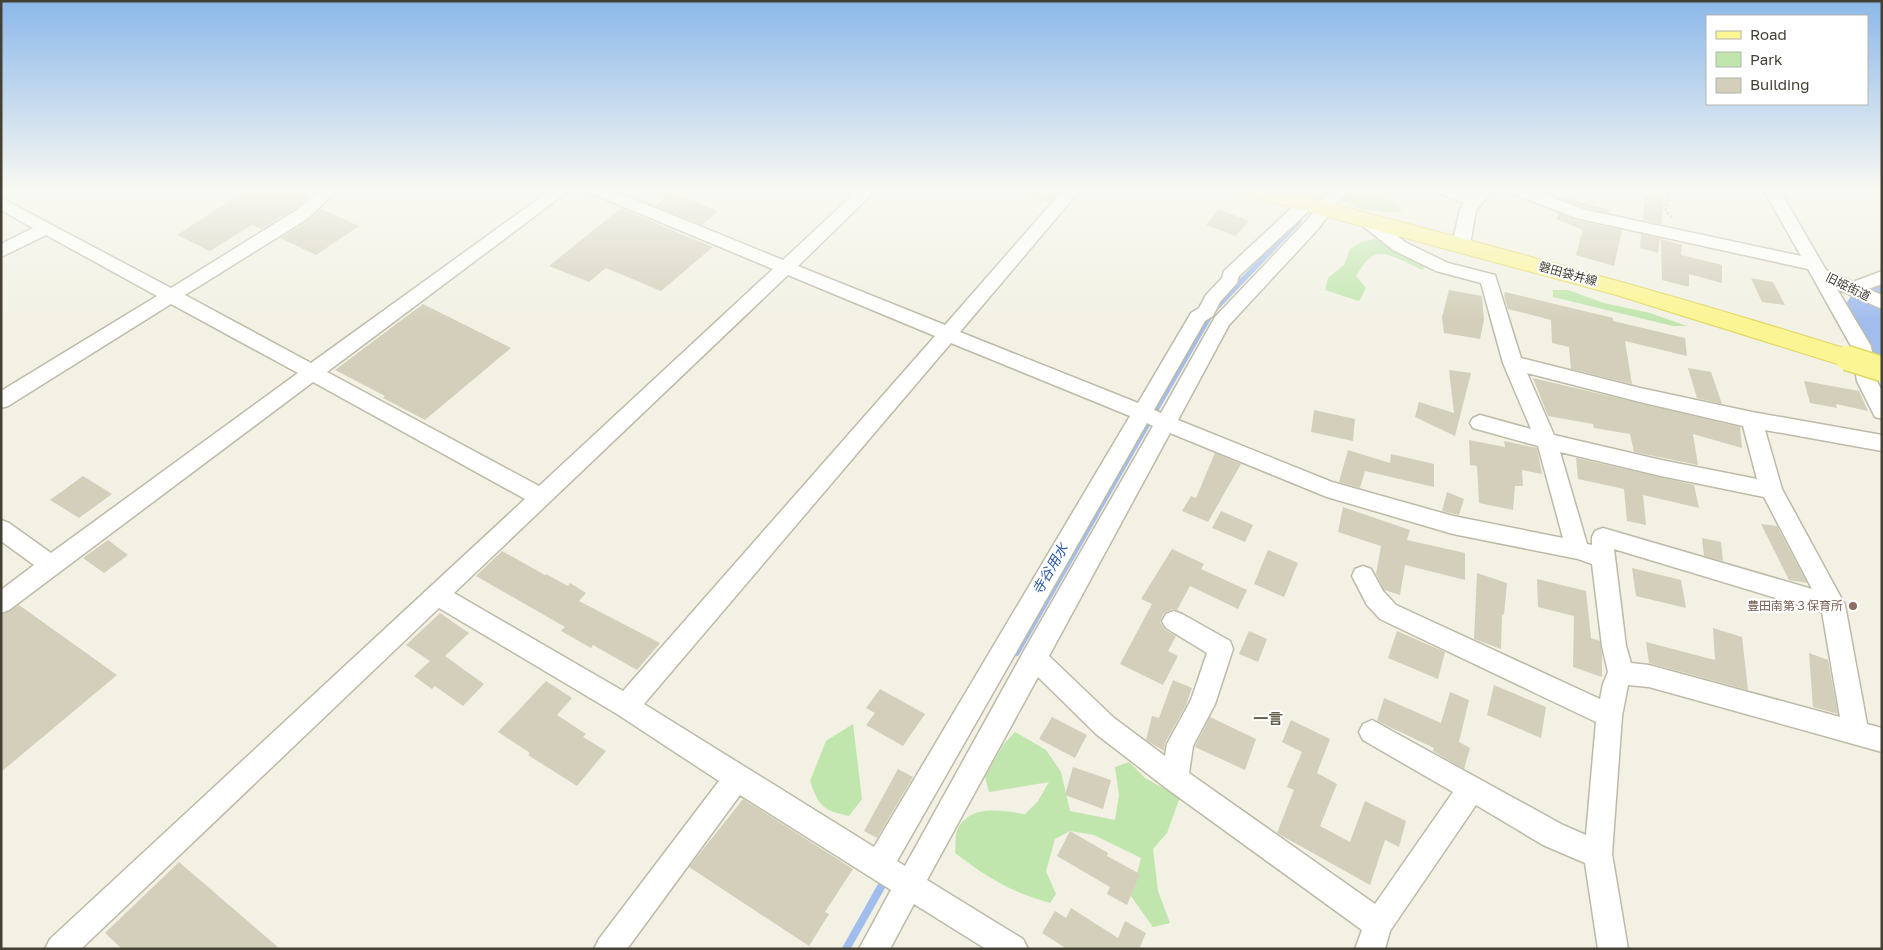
<svg xmlns="http://www.w3.org/2000/svg" width="1883" height="950" font-family="'Golos Text','Noto Sans JP',sans-serif">
<style>
.green{fill:#c0e6ad}
.lines{fill:none;stroke-linecap:round;stroke-linejoin:round}
.stream-far1{stroke:#a1bdee;stroke-width:5.5}
.stream{stroke:#a1bdee;stroke-width:8}
.river{fill:#a1bdee;fill-rule:evenodd}
.building{fill:#d3cfba}
.minor-casing{stroke:#bdbaa7;stroke-width:3}
.major-casing{stroke:#e0d663;stroke-width:2}
.path{stroke:#beb999;stroke-width:2.5;stroke-dasharray:2.5 2.5;stroke-linecap:butt}
.minor{fill:#fff;fill-rule:evenodd}
.major{fill:#fcf593;fill-rule:evenodd}
.major-bridge-casing{stroke:#e0d663;stroke-width:27;stroke-linecap:butt}
.major-bridge{stroke:#fcf593;stroke-width:24}
.education-dot{fill:#8d6e63;stroke:#fff;stroke-width:2}
.labels{text-anchor:middle;stroke-width:4;stroke-linejoin:round;paint-order:stroke}
.street-label{font-size:12px;fill:#444134;stroke:#fff}
.education-label{font-size:12px;fill:#785e54;stroke:#fff;text-anchor:end}
.water-label{font-size:14px;font-style:italic;fill:#305dac;stroke:#fff}
.quarter-label{font-size:15px;font-weight:bold;fill:#66614c;stroke:#fff}
</style>
<rect width="100%" height="100%" fill="#f2f1e4"/>
<!-- green -->
<path class="green" d="M1012,189H1073L1059,206Z
M1345,189H1379L1375,195L1397,204L1402,212C1386,212 1352,211 1342,199Z
M1375,239L1389,244L1426,265L1423,270C1409,265 1384,247 1371,257C1365,261 1360,270 1356,276L1366,288L1359,301L1325,290L1328,278L1344,265L1350,249L1362,242Z
M1553,290H1568L1604,303L1650,313L1687,326H1673L1553,297Z
M853,724L862,799L849,816C823,810 819,807 810,781L826,741Z
M1015,732L1046,750L1061,772L1070,811L1115,820L1119,795L1115,767L1129,762L1145,778L1180,797L1167,833L1153,849L1158,891L1170,923L1153,927L1131,896L1141,858L1094,835L1070,831L1055,839L1046,871L1056,894L1050,903C1011,892 988,878 955,853C956,847 955,836 957,830C971,803 1001,811 1025,814L1038,801L1049,782L989,792L985,777L1003,745Z"/>
<g class="lines">
<!-- stream-far1 -->
<path class="stream-far1" d="M1322,197L1329,189
M1095,516L1212,312L1299,221"/>
<!-- stream -->
<path class="stream" d="M1016,652L1095,514
M846,949L886,878"/>
<!-- river -->
<path class="river" d="M1882,284V375L1870,372L1864,363L1846,304L1851,296Z"/>
</g>
<!-- building -->
<path class="building" d="M248,189H318L294,209L262,229L252,225L210,251L177,235Z
M669,192L718,211L702,225L656,206Z
M1645,195L1664,200L1661,224L1643,220Z
M1564,197L1609,210V213L1587,208L1563,199Z
M621,208L688,237L713,247L661,291L606,268L589,282L549,266Z
M321,209L359,226L316,255L280,238L308,221Z
M1218,209L1249,221L1236,236L1206,225Z
M1559,213L1576,220L1622,230L1614,266L1576,255L1583,230L1556,219Z
M1641,234L1660,238L1658,253L1640,248Z
M1661,239L1682,245L1681,255L1722,265V283L1689,274V287L1662,280Z
M1751,278L1773,282L1785,305L1762,302Z
M1449,290L1482,296L1484,320L1480,339L1444,333L1442,317Z
M1505,292L1613,318V321L1685,338L1687,356L1625,341L1632,384L1571,369L1569,347L1552,343L1551,320L1508,309L1504,296Z
M423,304L511,348L425,420L383,398L385,396L335,370Z
M1688,368L1711,372L1722,404L1697,398Z
M1449,370L1471,373L1455,436L1415,417L1419,402L1454,413Z
M1533,378L1740,427L1742,448L1693,434L1698,465L1634,452L1630,434L1594,428L1593,424L1548,416Z
M1804,381L1859,391L1868,411L1836,404L1837,408L1810,403Z
M1314,410L1355,419L1353,441L1311,432Z
M1469,440L1505,447L1504,441L1537,448L1542,474L1522,470L1523,486H1515L1513,510L1479,503L1477,466L1470,465Z
M1348,450L1390,463L1391,454L1434,464V487L1365,471L1360,488L1339,482Z
M1215,453L1241,464L1208,522L1182,511L1191,496L1196,498Z
M1576,458L1694,485L1699,508L1643,495L1646,525L1627,521L1624,489L1578,479Z
M83,476L112,494L79,518L50,500Z
M1447,492L1464,499L1459,515L1442,511Z
M1343,507L1410,530L1407,540L1465,553V580L1405,565L1400,595L1384,590L1376,574L1381,546L1338,532Z
M1221,511L1253,525L1245,542L1212,528Z
M1761,524L1777,526L1807,583L1789,580Z
M1702,538L1721,542L1723,561L1704,556Z
M108,540L128,555L104,573L83,558Z
M1172,549L1204,564L1201,569L1247,590L1238,609L1190,586L1177,610L1173,609L1164,613L1160,622L1165,630L1176,636L1168,651L1178,656L1163,685L1120,664L1152,604L1141,599Z
M1268,550L1298,563L1284,597L1254,584Z
M502,551L545,575L546,574L568,586L570,583L586,593L579,601L660,643L637,670L593,645L591,648L561,631L565,627L476,576Z
M1632,568L1681,580L1686,608L1636,596Z
M1477,573L1507,583L1504,615L1502,614L1501,649L1474,639Z
M1537,579L1586,591L1591,638L1600,641L1602,654V677L1573,667L1574,616L1538,607Z
M19,605L117,675L1,772V615Z
M440,613L469,633L445,656L484,684L463,706L435,686L432,689L414,676L430,661L406,645Z
M1713,628L1742,637L1748,690L1649,663L1646,642L1715,660Z
M1249,631L1267,639L1258,662L1239,654Z
M1397,631L1445,652L1438,679L1388,658Z
M1809,653L1828,660L1838,714L1813,707Z
M1173,680L1192,688L1186,705L1165,743L1164,751L1146,740L1152,716L1159,718Z
M546,681L572,698L557,715L586,734L583,737L606,751L577,786L528,755L530,753L498,732Z
M1494,685L1546,707L1541,738L1487,715Z
M880,689L925,714L903,746L866,725L875,713L866,708Z
M1450,692L1469,700L1459,742L1470,748L1464,769L1433,751L1434,748L1377,721L1384,698L1441,723Z
M1052,717L1087,735L1075,758L1039,739Z
M1210,717L1256,739L1245,770L1195,747Z
M1291,720L1330,739L1317,773L1337,784L1320,826L1350,842L1365,801L1406,821L1399,847L1385,840L1370,885L1277,833L1294,790L1287,787L1302,752L1282,742Z
M1073,767L1111,780L1103,809L1065,795Z
M898,769L913,777L877,838L864,831Z
M743,799L853,869L825,912L829,914L809,946L689,867Z
M1070,831L1108,853L1107,856L1140,874L1127,905L1107,894L1110,887L1057,856Z
M179,862L280,949H122L105,933Z
M1071,908L1118,938L1125,921L1146,933L1139,949H1067L1042,933L1055,911L1066,918Z"/>
<g class="lines">
<defs>
<path id="minor" d="M321,189H339L307,219L185,295L311,363L552,189H571L327,372L539,486L773,269L588,192L586,189H609L783,260L859,189H877L798,266L945,325L1064,189H1081L960,332L1138,403L1191,313L1199,308L1206,295L1222,278L1224,271L1300,200H1312L1314,204L1312,208L1239,276L1237,283L1220,302L1213,316L1205,321L1154,410L1161,413L1215,317L1307,220L1331,189H1347L1319,228L1229,325L1178,420L1332,482L1453,516L1563,538L1538,446L1473,428L1470,423L1473,418L1480,415L1531,429L1503,363L1481,283L1436,271L1393,250L1359,223L1357,219L1359,215L1365,214L1371,215L1405,242L1448,263L1495,275L1521,358L1640,388L1752,412L1882,435V451L1765,430L1782,489L1845,605L1867,724L1882,728V752L1649,687L1628,685L1622,716L1612,854L1628,949H1598L1585,863L1543,845L1476,805L1390,931L1385,949H1355L1362,930L1166,788L1096,734L1038,677L927,880L1023,939L1028,949H986L914,904L890,949H859L891,890L740,795L627,949H594L599,939L719,781L617,714L439,608L81,949H45L50,939L525,499L313,382L9,610L1,613V590L34,565L1,541V520L9,523L51,553L298,373L171,304L8,406L1,408V391L157,296L46,235L1,257V244L33,228L1,210V198L171,288L295,211ZM788,275L935,336L623,691L454,593ZM951,343L1130,416L874,847L644,704ZM1527,373L1640,402L1743,426L1757,479L1661,460L1554,435ZM1147,423L1153,426L1025,649L905,866L897,861ZM1170,433L1327,497L1453,534L1578,559L1592,564L1602,646L1608,672L1603,684L1600,699L1396,605L1383,591L1371,569L1363,566L1355,569L1352,576L1367,605L1380,619L1596,722L1586,835L1563,825L1372,720L1363,724L1359,732L1363,740L1453,792L1375,904L1189,773L1193,746L1215,704L1233,649L1230,641L1182,614L1174,611L1166,614L1162,621L1166,628L1207,653L1191,700L1167,744L1165,756L1114,718L1049,656ZM1560,452L1661,476L1764,497L1812,589L1603,528L1595,531L1592,537V545L1587,544ZM1614,549L1822,612L1840,717L1649,665L1631,663L1626,646Z
M1435,189H1457L1469,194L1477,189H1495L1476,210L1470,245L1467,249L1461,251L1455,249L1452,245L1460,209L1464,203L1437,192Z
M1506,189H1530L1586,210L1801,256L1763,189H1779L1826,270L1853,282L1882,271V284L1868,289L1882,295V309L1837,289L1871,346L1877,381L1882,391V419L1875,417L1857,381L1851,346L1808,269L1576,218L1508,192Z"/>
<path id="major" d="M1240,189H1276C1470,240 1664,291 1856,352L1859,358L1856,364L1847,367L1616,295L1243,194Z"/>
</defs>
<!-- minor casing -->
<use href="#minor" class="minor-casing"/>
<!-- major casing -->
<use href="#major" class="major-casing"/>
<!-- path -->
<path class="path" d="M1671,189L1665,211L1672,217"/>
<!-- minor -->
<use href="#minor" class="minor"/>
<!-- major -->
<use href="#major" class="major"/>
<defs>
<path id="major-bridge" d="M1847,358L1882,369"/>
</defs>
<!-- major-bridge casing -->
<use href="#major-bridge" class="major-bridge-casing"/>
<!-- major-bridge -->
<use href="#major-bridge" class="major-bridge"/>
</g>
<!-- sky -->
<linearGradient id="sky" x2="0" y2="1"><stop stop-color="#8bb8ea"/><stop offset="0.59" stop-color="#f9f9f3"/><stop offset="1" stop-color="#f9f9f3" stop-opacity="0"/></linearGradient>
<rect width="1883" height="322" fill="url(#sky)"/>
<!-- markers -->
<circle class="education-dot" cx="1853" cy="606" r="5"/>
<g class="labels">
<!-- street labels -->
<g class="street-label">
<text transform="translate(1568 274) rotate(15)" y="4">磐田袋井線</text>
<text transform="translate(1848 287) rotate(26)" y="4">旧姫街道</text>
</g>
<!-- education labels -->
<g class="education-label">
<text x="1843" y="610">豊田南第３保育所</text>
</g>
<!-- water labels -->
<g class="water-label">
<text transform="translate(1050 569) rotate(-60)" y="5">寺谷用水</text>
</g>
<!-- quarter labels -->
<g class="quarter-label">
<text x="1268" y="724">一言</text>
</g>
</g>
<!-- border -->
<rect width="1883" height="950" fill="none" stroke="#444134" stroke-width="5"/>
<!-- legend -->
<rect x="1706" y="15" width="162" height="90" fill="#ffffff" stroke="#b4b3ae"/>
<rect x="1716" y="31" width="25" height="8" fill="#fcf593" stroke="#b4b3ae"/>
<text x="1750" y="40" font-size="15" fill="#444134">Road</text>
<rect x="1716" y="52" width="25" height="15" fill="#c0e6ad" stroke="#b4b3ae"/>
<text x="1750" y="65" font-size="15" fill="#444134">Park</text>
<rect x="1716" y="78" width="25" height="15" fill="#d3cfba" stroke="#b4b3ae"/>
<text x="1750" y="90" font-size="15" fill="#444134">Building</text>
</svg>
